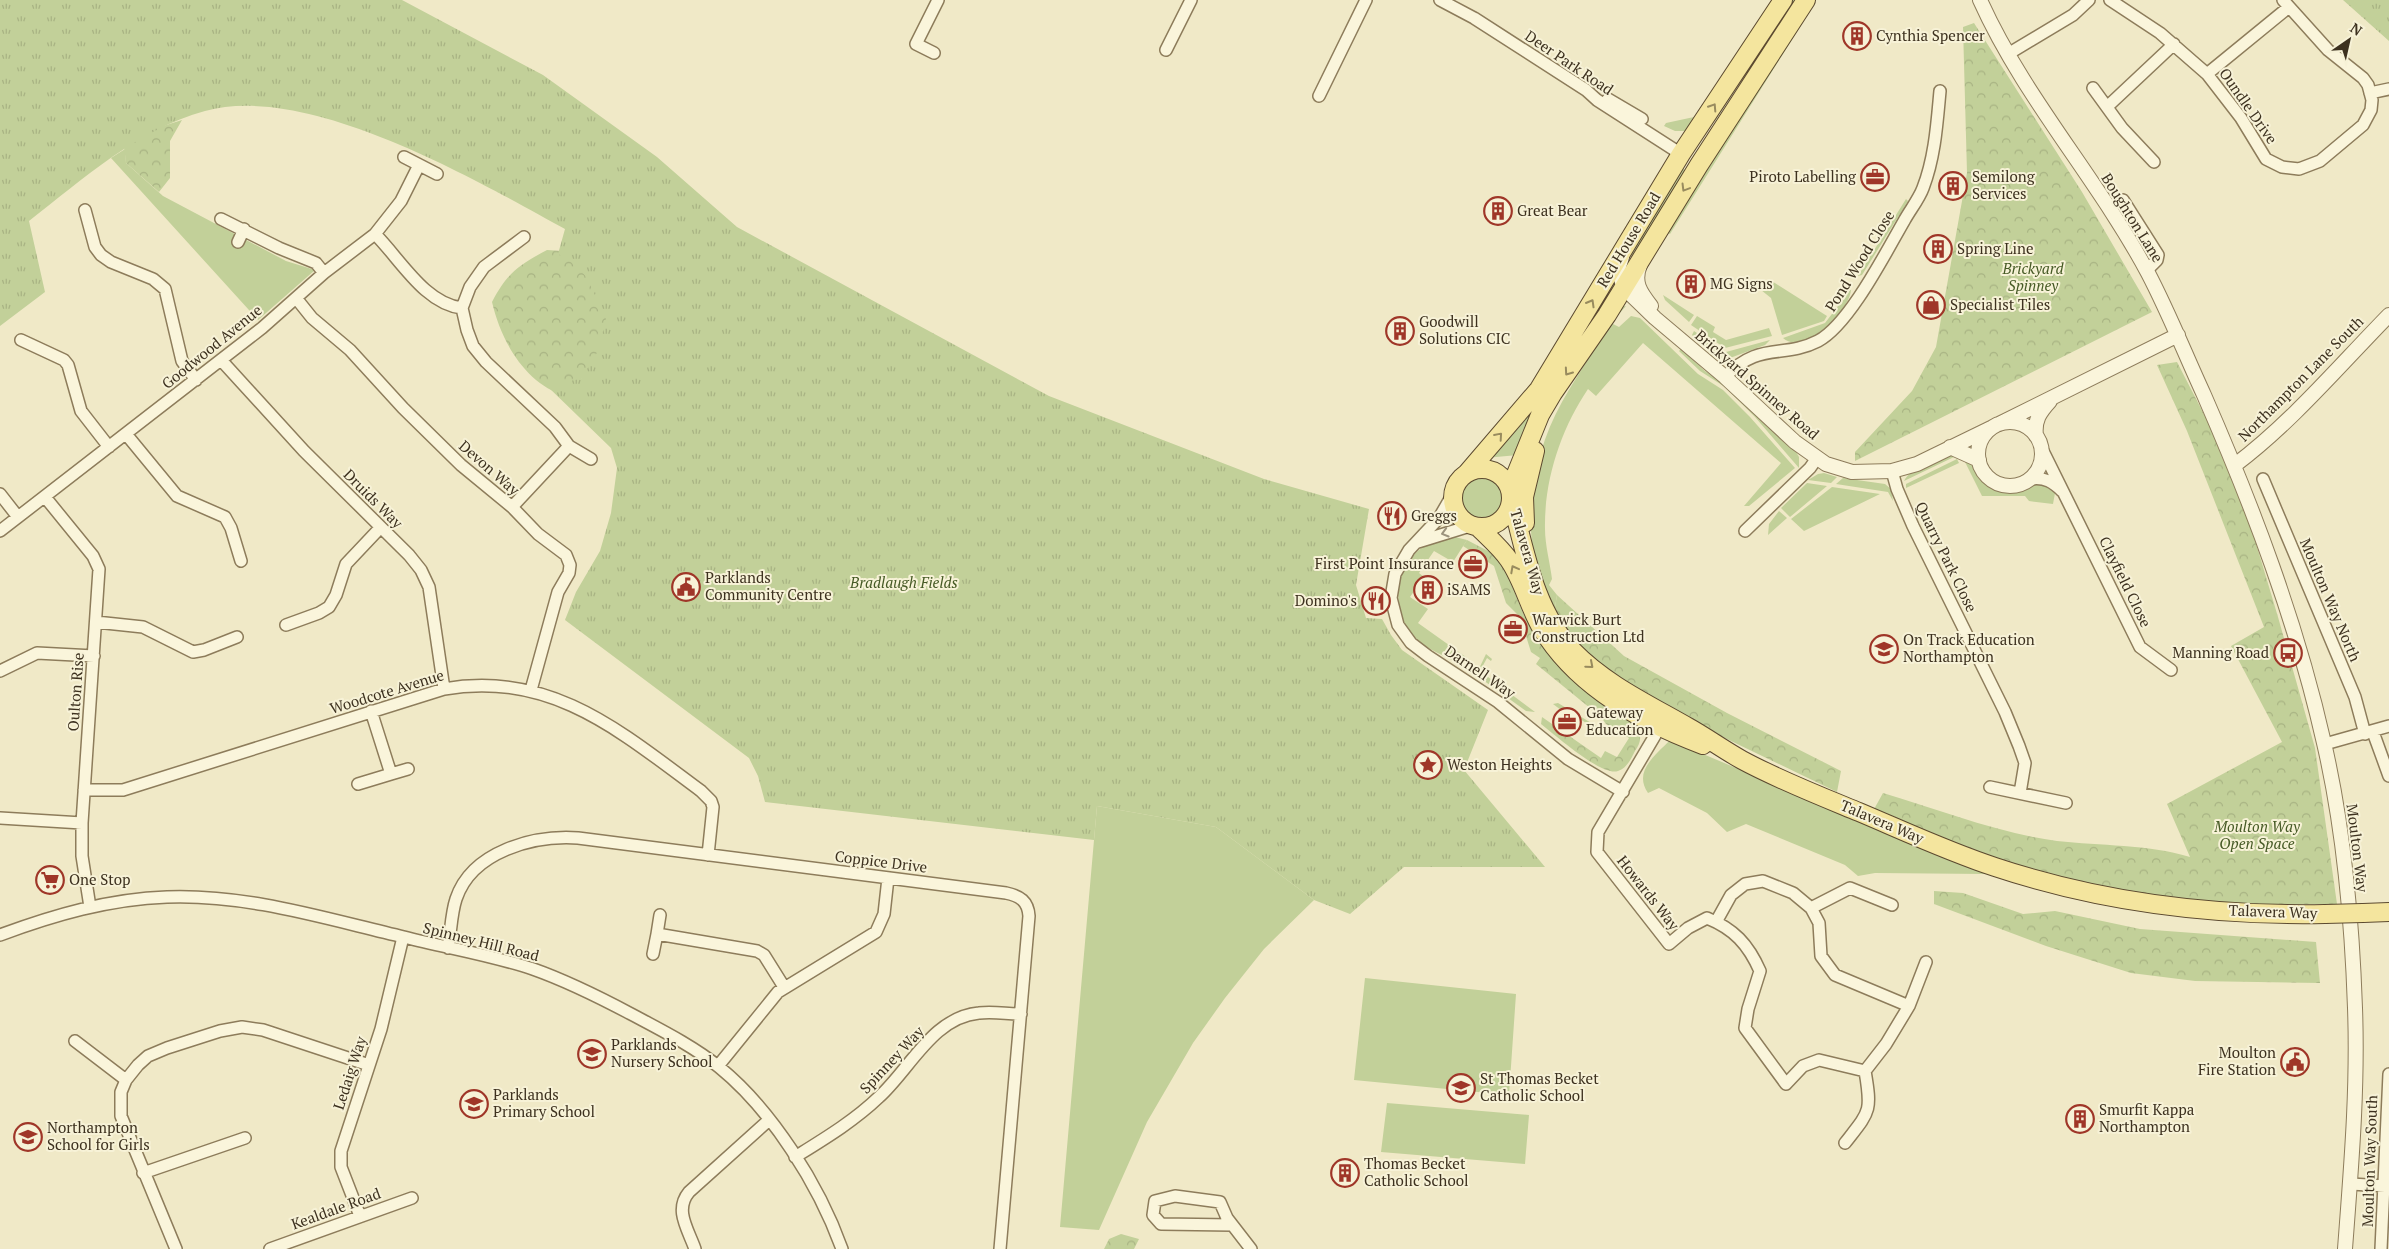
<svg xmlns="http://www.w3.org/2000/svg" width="2389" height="1249" font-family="'PT Serif',serif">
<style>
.green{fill:#c2d099}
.forest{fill:url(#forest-crowns)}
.park{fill:url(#park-tufts)}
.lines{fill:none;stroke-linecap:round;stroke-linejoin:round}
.minor-casing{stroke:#8d7c5b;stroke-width:14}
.tertiary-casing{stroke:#8d7c5b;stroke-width:16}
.primary-casing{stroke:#5b492f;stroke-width:20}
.minor{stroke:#faf5db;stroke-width:11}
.tertiary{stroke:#faf5db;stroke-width:14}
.primary{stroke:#f4e59e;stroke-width:18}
.primary-bridge-casing{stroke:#5b492f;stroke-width:20;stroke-linecap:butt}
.primary-bridge{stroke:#f4e59e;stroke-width:18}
.oneway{stroke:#988b5e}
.oneway2{stroke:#9c937d}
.labels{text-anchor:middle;stroke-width:4;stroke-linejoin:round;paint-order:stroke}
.poi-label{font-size:15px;fill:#3d311f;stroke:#f7f2d7;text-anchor:start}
.street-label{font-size:15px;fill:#3d311f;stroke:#f7f2d7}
.park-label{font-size:15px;font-style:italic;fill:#465a25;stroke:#f7f2d7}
</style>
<defs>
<pattern id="forest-crowns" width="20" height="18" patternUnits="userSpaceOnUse" patternTransform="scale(1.25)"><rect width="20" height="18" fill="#c2d099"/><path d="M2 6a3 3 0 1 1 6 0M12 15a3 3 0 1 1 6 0" fill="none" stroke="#a8b383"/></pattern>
<pattern id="park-tufts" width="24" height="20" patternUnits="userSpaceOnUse" patternTransform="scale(1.25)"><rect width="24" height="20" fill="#c2d099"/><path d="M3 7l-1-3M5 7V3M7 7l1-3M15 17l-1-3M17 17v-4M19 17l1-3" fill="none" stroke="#a8b383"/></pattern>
</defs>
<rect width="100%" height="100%" fill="#f0e9c7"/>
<!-- green -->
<path class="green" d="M1791,0H1798L1761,57L1742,78L1715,121L1713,119Z
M1813,1L1815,3L1670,234L1666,232Z
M1694,117L1696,118L1686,131H1675L1664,126L1666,123Z
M125,149L126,163L163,196L286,261L315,270L258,320L111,158Z
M1682,169L1686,170L1631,260L1632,250Z
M1906,199L1908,201L1862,275L1858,276Z
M1770,280L1827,316L1824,321L1782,335L1771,298L1761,290Z
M1851,289C1851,310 1803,357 1783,338L1825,323Z
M1663,295L1694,315L1689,322L1665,300Z
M1626,306L1611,323L1619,327L1631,316L1640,318L1698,374L1723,390L1750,417L1795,468L1749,506H1744L1781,463L1643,343L1596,396L1588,389C1561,429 1544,480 1545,529C1545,545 1550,563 1552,579L1549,585L1557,595L1554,613C1548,597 1539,580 1535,564C1524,510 1535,450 1562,402C1580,370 1602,340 1618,307Z
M1697,316L1715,327L1713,332L1726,340L1769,328L1772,336L1725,348L1691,325Z
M1694,331L1720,349L1723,359L1715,357L1692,335Z
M1770,340L1765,345L1730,358L1726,352Z
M1681,349L1705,371L1726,385L1795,450L1799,457V468L1755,417L1725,387L1700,371L1679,351Z
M1531,409L1537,413L1518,455L1485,458Z
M1953,454L1954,457L1904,481C1912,466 1937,458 1953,454Z
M1963,458C1979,465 1982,486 2001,489C2014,491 2024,480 2035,481C2040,481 2046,484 2050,485L2055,493L2053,504L2029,501L2025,496H1982Z
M1957,459L1959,463L1906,488V484Z
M1824,473L1837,477L1831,483L1808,480L1818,474Z
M1460 498a22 22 0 1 1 44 0a22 22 0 1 1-44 0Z
M1843,478L1885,484L1891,489L1893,501L1888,492L1836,484Z
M1807,483L1827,486L1790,517L1781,508Z
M1832,487L1880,494L1804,531L1791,519Z
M1779,511L1787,518L1768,535L1769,524Z
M1455,537L1467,540L1453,562L1434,551L1419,573L1424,577L1410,597L1428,609L1418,623L1470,660L1460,665C1445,655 1427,650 1414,637C1388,609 1395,562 1429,543C1437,538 1446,538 1455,537Z
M1486,654L1492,659L1491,661L1487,658L1480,671L1535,712L1526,711L1476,675Z
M1558,703L1598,727L1600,732L1595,729L1585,747L1595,729L1565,709L1553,722L1561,710L1553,704Z
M1670,740L1986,874L1875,873L1858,876L1845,865L1746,824L1727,832L1707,813L1659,788L1648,793C1633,771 1655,756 1670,740Z
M1097,806L1216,827L1314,900L1264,949L1225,998L1193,1043L1147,1122L1099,1230L1060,1227Z
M1365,978L1516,994L1509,1095L1354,1080Z
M1387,1103L1529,1115L1525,1164L1381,1152Z"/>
<!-- forest -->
<path class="forest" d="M1974,23L2082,192L2152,312L1855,461V452L1912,391L1936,347L1967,173L1963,27Z
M182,120L170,141V178L159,192L126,163L124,146L141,133Z
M547,250L563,251L579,256L609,302L606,352L566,396C525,384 501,341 492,302C507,273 519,265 547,250Z
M2177,362L2208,422L2252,530L2278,617L2315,748L2337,904L2234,905L2108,889L2006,864L1873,811L1883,793C1940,810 1998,833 2057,841C2101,846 2147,844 2190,857L2167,804L2282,742L2231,646L2264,627L2187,431L2157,365Z
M1467,540L1490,552L1503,564L1524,615L1550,656L1591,695L1634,724C1642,734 1642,741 1635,751C1631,759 1627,768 1618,771C1602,777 1554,734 1541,724L1542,717L1601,758L1605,751L1617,757L1629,738L1606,724L1601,717L1536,664L1540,658L1531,652L1520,617L1506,603L1494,566L1463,546Z
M1557,595L1624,656L1727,713L1841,771L1837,792L1704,728L1619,682L1579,649L1554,613Z
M1934,891L1963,893L2023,914L2055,911L2140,929L2316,942L2320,983L2195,981L2131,973L2046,946L1934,904Z
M1121,1234L1139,1239L1134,1249H1104L1109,1239Z"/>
<!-- park -->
<path class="park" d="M0,0H402L543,75L657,157L737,227L1049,396L1264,479L1369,509L1356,585L1366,618L1382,619L1391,635L1402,650L1488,710L1464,770L1545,867H1404L1350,914L1314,900L1216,827L1097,806L1094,840L765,802L758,776L749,758L565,620L576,592L600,551L611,513L617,468L611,448L546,385L581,379L598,351L606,319L587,278L574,262L558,254L565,229C476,180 308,82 205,111C138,129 83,179 29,221L45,292L0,326Z
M2343,0H2389V41Z"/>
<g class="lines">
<defs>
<path id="minor" d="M1440,0L1474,18L1586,90L1597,100L1681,154
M2110,0L2160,33L2207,74L2241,118L2266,159L2282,167L2299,169L2320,161L2363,125L2371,110L2372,100L2368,85L2363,78L2328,50L2283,0
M1166,50L1191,0
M934,53L916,44L938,0
M2008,54L2073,15L2089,0
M2207,74L2289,7
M2093,88L2122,128L2154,162
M2370,93L2389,89
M1319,96L1366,0
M1608,99L1642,119
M2108,106L2174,44
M404,157L437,174
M2123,200L2158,255L2157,260L2147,270
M85,210L95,247L101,255L111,262L153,279L165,289L182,361L196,380
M221,219L279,248L316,263L324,273
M375,234C400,259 425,304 462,308
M524,237L484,267L470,287L462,308L467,330L473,346L486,362L555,427L569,446L591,459
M238,242L244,229
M296,298L312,318L350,350L403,408L461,465L512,507L538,534L566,555L570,565L569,573L558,592L531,690
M21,340L64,360L68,365L81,411L109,447
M221,360L304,451L409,555L421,570L429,587L444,689
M1725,377C1759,341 1783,359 1818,341C1849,325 1886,252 1904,221C1910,210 1919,199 1923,188C1935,157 1937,123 1940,91
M126,434L177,496L225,517L231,528L241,561
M2040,445L2140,647L2171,670
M1892,471L1897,489L1913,526L2005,712L2019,746L2025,763L2020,793
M2031,479C2045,477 2053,482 2062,491
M2263,479L2355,697L2365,734
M1454,492L1439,518L1409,550L1395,574L1391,598L1398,625L1411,643L1428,656L1498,702L1568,759L1623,792
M0,494L18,517
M45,497L93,556L99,569L82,823V856L90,907
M512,507L569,446
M0,531L262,328L324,273L375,234L401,201L419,165
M1745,531L1810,468L1817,458
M1418,542L1473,525
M96,622L143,627L193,652L204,650L237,637
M286,625L319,613L329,607L336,595L346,564L380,528
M0,671L37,653L94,656
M371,711L391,774L408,769
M1660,727L1598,832L1597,852L1669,944L1688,928L1707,918C1734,929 1748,944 1760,971L1748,1009L1745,1028L1786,1084L1803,1066L1819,1060L1865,1071C1872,1112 1870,1111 1845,1143
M2373,732L2389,776
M2325,744L2389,726
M358,784L391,774
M1990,787L2066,803
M84,790H123L444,689C551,670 621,732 701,791L711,801L713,807L708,855
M0,818L82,823
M1811,908L1850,888L1892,905
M660,915L657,934L757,951L764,955L784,987
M1716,922L1731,895L1745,884L1763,881L1793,893L1811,908L1819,923L1821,956L1835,975L1909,1006
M0,935C54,915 109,899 167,897C248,894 326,919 404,937C447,948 491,955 533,969C567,981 599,997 631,1014C661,1030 693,1046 719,1067C772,1110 819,1185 842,1249
M448,948C451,932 451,914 456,899C472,851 534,835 578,838L1006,893C1020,896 1028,901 1029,916L1000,1249
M653,954L657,934
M75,1041L126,1080
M718,1066L778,992L876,932L884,914L888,878
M1865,1071L1886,1044L1909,1006L1926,962
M795,1157C824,1139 854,1121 879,1097C910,1069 933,1017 979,1013C993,1011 1007,1014 1021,1014
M143,1173L245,1138
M2351,1184L2385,1186
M360,1216L341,1167V1151L381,1029L403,937
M1232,1225L1161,1224L1153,1215L1155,1201L1175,1196L1220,1202L1227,1218L1251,1249
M176,1249L121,1116V1092L126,1080L138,1065L148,1056L167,1048L220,1031L242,1027L263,1030L369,1065
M270,1249L412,1198
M695,1249C688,1229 674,1210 689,1192L769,1120
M2381,1249L2389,1074"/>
<path id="tertiary" d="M1980,0C2024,98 2098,179 2148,273C2169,313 2185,354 2204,395C2253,507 2297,623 2324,743C2344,829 2352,920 2355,1008C2358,1089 2351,1169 2345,1249
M1622,257L1618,270L1624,288L1655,318L1725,377L1795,442L1826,464L1852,472L1892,471L1917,464L1991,428
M1640,265C1633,282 1640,292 1651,306
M1978 454a32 32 0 1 1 64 0a32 32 0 1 1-64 0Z
M1999,424L2178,335
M2036,436C2034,420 2040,412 2050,401
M1950,447L1979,460
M2235,465C2292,422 2339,366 2389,315"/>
<path id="primary" d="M1453 498a29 29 0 1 1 58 0a29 29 0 1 1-58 0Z
M1467,473L1539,389L1681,154L1783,0
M1510,489L1540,415L1553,393L1607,315L1699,165L1806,0
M1511,498C1525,551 1534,610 1573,651C1605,684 1648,704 1688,727C1706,737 1724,750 1742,760C1779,780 1820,796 1859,812C1904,831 1949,852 1995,867C2100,902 2215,916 2325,914
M1525,523L1524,497L1535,451
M1478,527C1488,537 1501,548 1509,560C1523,580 1529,607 1542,629C1577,687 1641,722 1703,745
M2363,913L2389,912"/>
</defs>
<!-- minor casing -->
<use href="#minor" class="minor-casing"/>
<!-- tertiary casing -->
<use href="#tertiary" class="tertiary-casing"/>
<!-- primary casing -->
<use href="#primary" class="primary-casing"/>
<!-- minor -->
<use href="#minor" class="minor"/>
<!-- tertiary -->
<use href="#tertiary" class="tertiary"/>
<!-- primary -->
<use href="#primary" class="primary"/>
<defs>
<path id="primary-bridge" d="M2325,914L2363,913"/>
</defs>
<!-- primary-bridge casing -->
<use href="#primary-bridge" class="primary-bridge-casing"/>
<!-- primary-bridge -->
<use href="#primary-bridge" class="primary-bridge"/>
</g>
<!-- one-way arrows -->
<defs><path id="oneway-chevron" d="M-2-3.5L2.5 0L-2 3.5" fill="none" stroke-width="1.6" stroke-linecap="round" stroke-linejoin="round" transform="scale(1.25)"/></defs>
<g class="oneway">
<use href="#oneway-chevron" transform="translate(1713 107) rotate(-57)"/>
<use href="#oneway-chevron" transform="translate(1685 188) rotate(121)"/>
<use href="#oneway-chevron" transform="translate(1591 303) rotate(-60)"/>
<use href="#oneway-chevron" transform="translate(1568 372) rotate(125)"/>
<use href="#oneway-chevron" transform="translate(1499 436) rotate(-49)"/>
<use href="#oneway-chevron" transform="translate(1514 569) rotate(-118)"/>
<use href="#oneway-chevron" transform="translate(1590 665) rotate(41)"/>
</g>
<use class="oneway2" href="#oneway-chevron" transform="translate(1445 533) rotate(164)"/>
<!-- icons -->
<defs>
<symbol id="building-ring" viewBox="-11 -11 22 22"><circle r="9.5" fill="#f7f2d7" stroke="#9f3628" stroke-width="1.5"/><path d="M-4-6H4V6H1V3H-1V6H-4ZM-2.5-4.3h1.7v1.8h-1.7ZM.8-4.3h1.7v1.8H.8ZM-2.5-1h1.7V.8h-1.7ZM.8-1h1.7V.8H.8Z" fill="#9f3628"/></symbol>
<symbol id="office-ring" viewBox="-11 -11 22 22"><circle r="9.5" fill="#f7f2d7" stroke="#9f3628" stroke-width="1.5"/><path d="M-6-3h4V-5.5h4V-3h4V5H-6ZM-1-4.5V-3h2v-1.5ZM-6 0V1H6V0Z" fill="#9f3628"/></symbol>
<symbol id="shop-ring" viewBox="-11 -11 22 22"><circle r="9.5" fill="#f7f2d7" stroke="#9f3628" stroke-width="1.5"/><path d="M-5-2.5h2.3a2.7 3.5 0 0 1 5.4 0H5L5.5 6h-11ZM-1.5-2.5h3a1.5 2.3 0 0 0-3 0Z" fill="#9f3628"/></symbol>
<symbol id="restaurant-ring" viewBox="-11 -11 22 22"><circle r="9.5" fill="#f7f2d7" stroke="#9f3628" stroke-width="1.5"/><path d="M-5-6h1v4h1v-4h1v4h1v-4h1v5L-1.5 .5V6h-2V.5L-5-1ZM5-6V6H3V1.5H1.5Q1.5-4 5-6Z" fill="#9f3628"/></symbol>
<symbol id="civic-ring" viewBox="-11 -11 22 22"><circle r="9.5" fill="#f7f2d7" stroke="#9f3628" stroke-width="1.5"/><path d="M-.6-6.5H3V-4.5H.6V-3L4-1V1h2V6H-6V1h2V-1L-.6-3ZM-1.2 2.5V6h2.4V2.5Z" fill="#9f3628"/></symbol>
<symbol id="school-ring" viewBox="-11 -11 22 22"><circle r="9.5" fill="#f7f2d7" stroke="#9f3628" stroke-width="1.5"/><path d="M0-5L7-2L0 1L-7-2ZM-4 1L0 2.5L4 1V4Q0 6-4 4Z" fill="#9f3628"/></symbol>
<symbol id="bus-ring" viewBox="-11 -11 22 22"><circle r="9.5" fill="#f7f2d7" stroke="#9f3628" stroke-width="1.5"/><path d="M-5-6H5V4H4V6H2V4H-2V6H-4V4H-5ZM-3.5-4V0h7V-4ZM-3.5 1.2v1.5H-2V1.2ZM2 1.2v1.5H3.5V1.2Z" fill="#9f3628"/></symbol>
<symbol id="sight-ring" viewBox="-11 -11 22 22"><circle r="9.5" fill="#f7f2d7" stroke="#9f3628" stroke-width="1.5"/><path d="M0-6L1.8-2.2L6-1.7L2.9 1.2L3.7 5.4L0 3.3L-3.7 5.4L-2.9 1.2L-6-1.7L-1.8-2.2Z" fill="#9f3628"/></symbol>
<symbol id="supermarket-ring" viewBox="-11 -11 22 22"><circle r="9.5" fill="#f7f2d7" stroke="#9f3628" stroke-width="1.5"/><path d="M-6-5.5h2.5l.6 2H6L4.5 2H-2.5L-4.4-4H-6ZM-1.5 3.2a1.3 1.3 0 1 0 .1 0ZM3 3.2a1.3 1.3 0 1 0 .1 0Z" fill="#9f3628"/></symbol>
</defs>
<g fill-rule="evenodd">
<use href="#building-ring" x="1841" y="20" width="32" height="32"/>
<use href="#office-ring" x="1859" y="161" width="32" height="32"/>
<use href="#building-ring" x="1937" y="170" width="32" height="32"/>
<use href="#building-ring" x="1482" y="195" width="32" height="32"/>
<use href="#building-ring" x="1922" y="233" width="32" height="32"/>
<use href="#building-ring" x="1675" y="268" width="32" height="32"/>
<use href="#shop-ring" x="1915" y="289" width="32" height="32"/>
<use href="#building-ring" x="1384" y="315" width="32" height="32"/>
<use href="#restaurant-ring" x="1376" y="500" width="32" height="32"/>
<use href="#office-ring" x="1457" y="548" width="32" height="32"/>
<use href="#civic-ring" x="670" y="571" width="32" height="32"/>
<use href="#building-ring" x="1412" y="574" width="32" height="32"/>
<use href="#restaurant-ring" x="1360" y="585" width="32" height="32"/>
<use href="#office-ring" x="1497" y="613" width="32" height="32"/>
<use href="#school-ring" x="1868" y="633" width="32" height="32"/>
<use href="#bus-ring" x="2272" y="637" width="32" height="32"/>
<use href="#office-ring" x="1551" y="706" width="32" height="32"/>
<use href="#sight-ring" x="1412" y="749" width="32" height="32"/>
<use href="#supermarket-ring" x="34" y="864" width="32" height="32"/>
<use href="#school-ring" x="576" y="1038" width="32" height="32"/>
<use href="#civic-ring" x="2279" y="1046" width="32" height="32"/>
<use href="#school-ring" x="1445" y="1072" width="32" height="32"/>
<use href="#school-ring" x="458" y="1088" width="32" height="32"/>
<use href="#building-ring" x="2064" y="1103" width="32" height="32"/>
<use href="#school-ring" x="12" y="1121" width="32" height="32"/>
<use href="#building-ring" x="1329" y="1157" width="32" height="32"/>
</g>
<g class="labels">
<!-- poi labels -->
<g class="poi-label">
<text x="1876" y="41">Cynthia Spencer</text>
<text x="1856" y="182" text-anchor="end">Piroto Labelling</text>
<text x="1972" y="182">Semilong<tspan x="1972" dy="17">Services</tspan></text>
<text x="1517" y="216">Great Bear</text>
<text x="1957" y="254">Spring Line</text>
<text x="1710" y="289">MG Signs</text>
<text x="1950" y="310">Specialist Tiles</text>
<text x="1419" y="327">Goodwill<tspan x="1419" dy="17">Solutions CIC</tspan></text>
<text x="1411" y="521">Greggs</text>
<text x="1454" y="569" text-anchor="end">First Point Insurance</text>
<text x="705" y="583">Parklands<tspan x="705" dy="17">Community Centre</tspan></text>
<text x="1447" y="595">iSAMS</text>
<text x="1357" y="606" text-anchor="end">Domino's</text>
<text x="1532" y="625">Warwick Burt<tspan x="1532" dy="17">Construction Ltd</tspan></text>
<text x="1903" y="645">On Track Education<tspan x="1903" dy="17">Northampton</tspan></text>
<text x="2269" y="658" text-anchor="end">Manning Road</text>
<text x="1586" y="718">Gateway<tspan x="1586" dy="17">Education</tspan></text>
<text x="1447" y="770">Weston Heights</text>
<text x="69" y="885">One Stop</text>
<text x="611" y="1050">Parklands<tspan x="611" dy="17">Nursery School</tspan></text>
<text x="2276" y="1058" text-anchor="end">Moulton<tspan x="2276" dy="17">Fire Station</tspan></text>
<text x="1480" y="1084">St Thomas Becket<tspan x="1480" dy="17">Catholic School</tspan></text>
<text x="493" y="1100">Parklands<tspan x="493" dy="17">Primary School</tspan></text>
<text x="2099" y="1115">Smurfit Kappa<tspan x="2099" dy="17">Northampton</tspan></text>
<text x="47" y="1133">Northampton<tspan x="47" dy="17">School for Girls</tspan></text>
<text x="1364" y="1169">Thomas Becket<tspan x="1364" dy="17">Catholic School</tspan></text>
</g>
<!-- street labels -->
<g class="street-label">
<text transform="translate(1569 63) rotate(34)" y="5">Deer Park Road</text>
<text transform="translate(2248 106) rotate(55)" y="5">Oundle Drive</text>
<text transform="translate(2132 218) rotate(58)" y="5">Boughton Lane</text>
<text transform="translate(1629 240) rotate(-59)" y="5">Red House Road</text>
<text transform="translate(1860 261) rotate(-58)" y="5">Pond Wood Close</text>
<text transform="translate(212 347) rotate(-39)" y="5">Goodwood Avenue</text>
<text transform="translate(2301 379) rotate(-45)" y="5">Northampton Lane South</text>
<text transform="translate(1757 385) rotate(41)" y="5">Brickyard Spinney Road</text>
<text transform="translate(489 468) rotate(41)" y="5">Devon Way</text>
<text transform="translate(373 499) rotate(45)" y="5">Druids Way</text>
<text transform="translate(1527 552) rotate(74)" y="5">Talavera Way</text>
<text transform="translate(1946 557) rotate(64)" y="5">Quarry Park Close</text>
<text transform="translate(2125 582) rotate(64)" y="5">Clayfield Close</text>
<text transform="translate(2330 600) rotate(67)" y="5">Moulton Way North</text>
<text transform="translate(1480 672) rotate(34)" y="5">Darnell Way</text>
<text transform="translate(76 692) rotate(-86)" y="5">Oulton Rise</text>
<text transform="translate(387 692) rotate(-17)" y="5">Woodcote Avenue</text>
<text transform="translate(1882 822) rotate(23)" y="5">Talavera Way</text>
<text transform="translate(2357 848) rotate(83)" y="5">Moulton Way</text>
<text transform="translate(881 862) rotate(7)" y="5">Coppice Drive</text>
<text transform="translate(1648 893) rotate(52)" y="5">Howards Way</text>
<text transform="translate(2273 912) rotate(2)" y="5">Talavera Way</text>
<text transform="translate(481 942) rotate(14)" y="5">Spinney Hill Road</text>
<text transform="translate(892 1060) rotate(-47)" y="5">Spinney Way</text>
<text transform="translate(350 1073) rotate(-72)" y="5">Ledaig Way</text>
<text transform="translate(2370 1161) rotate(-88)" y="5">Moulton Way South</text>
<text transform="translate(336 1209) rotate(-20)" y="5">Kealdale Road</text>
</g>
<!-- park labels -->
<g class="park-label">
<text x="2033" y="274">Brickyard<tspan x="2033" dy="17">Spinney</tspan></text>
<text x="904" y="588">Bradlaugh Fields</text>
<text x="2257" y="832">Moulton Way<tspan x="2257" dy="17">Open Space</tspan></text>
</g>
</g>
<!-- north arrow -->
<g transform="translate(2349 40) rotate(34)" stroke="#f7f2d7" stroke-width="4" paint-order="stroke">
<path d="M0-4L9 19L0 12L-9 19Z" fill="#3d311f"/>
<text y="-8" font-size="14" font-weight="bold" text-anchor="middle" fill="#3d311f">N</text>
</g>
</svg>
